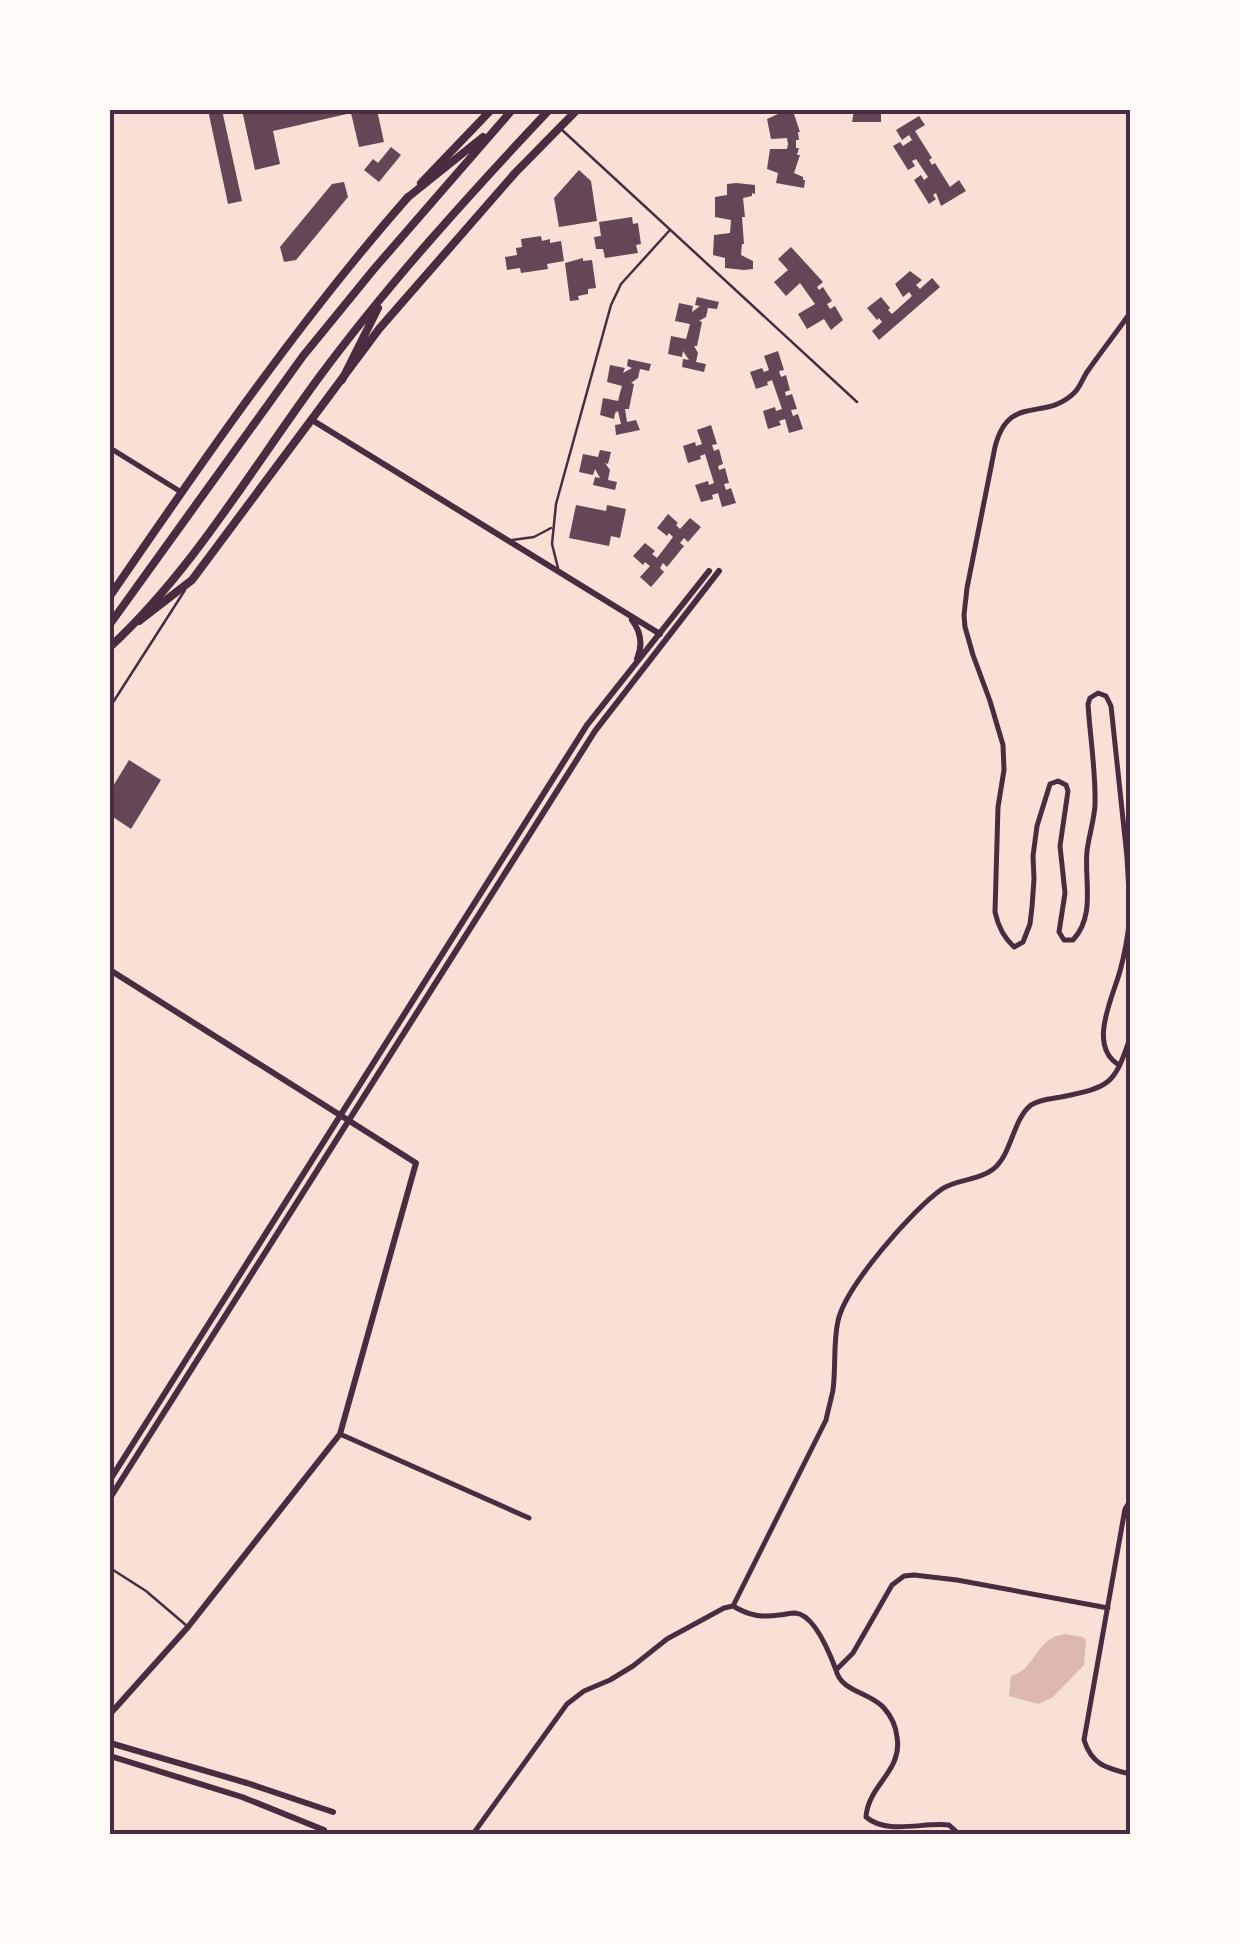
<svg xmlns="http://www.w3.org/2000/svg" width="1240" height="1944" font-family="Bitter,serif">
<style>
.water{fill:#dcb8b0}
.building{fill:#644757}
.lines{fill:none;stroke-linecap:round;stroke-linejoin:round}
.service{stroke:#4a2c40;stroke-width:2.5}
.minor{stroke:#4a2c40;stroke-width:5}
.tertiary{stroke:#4a2c40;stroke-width:6}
.secondary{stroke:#4a2c40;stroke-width:8}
.primary{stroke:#4a2c40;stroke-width:8}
.neatline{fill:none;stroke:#4a2c40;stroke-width:4}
</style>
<rect width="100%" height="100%" fill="#f7e1d7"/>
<!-- water -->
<path class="water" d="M1065,1634L1083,1637L1086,1640L1084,1665L1052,1698L1038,1704L1009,1696L1011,1676C1016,1674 1023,1671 1026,1667C1038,1654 1043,1637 1065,1634Z"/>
<!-- building -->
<path class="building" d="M208,110H222L242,201L228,204Z
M242,110H377L384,142L359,147L351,113L273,131L280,164L255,170Z
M777,110H798L799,114H794L800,132H798L799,140H796V148H799L797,155H800L794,173L803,177V180H805L804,188L776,183L778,173L767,169L770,149H787L788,144L787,138L771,139L767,119L778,114Z
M854,110H881V122H852Z
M919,116L925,125L915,131L932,158L929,160L931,163L932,165L935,163L950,187L959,180L966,191L941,206L936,193L933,195L936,199L929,204L914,180L921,175L924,180L928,177L916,159L912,161L915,166L908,170L893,146L900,142L903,146L912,140L909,135L902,140L896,130Z
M391,147L401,155L379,182L364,170L373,159L378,163Z
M579,170L591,181L597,221L559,227L554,198Z
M344,182L348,197L296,260L284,262L280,247L332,184Z
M736,183L755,185V194L752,193V196L743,198L745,217H742L744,244H742L741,255L753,261V269L744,270L725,268V258L713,255L714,235L730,233L731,220L715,217V197L727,195V184Z
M632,217L633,224L638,223L641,244L636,245L638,253L605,258L603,249H596L594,237L601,236L599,222Z
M541,236L542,241L550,239V243L561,241L564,261L547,264L548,269L521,273L520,268L507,270L505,257L517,255L516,248L522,247L521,239Z
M791,247L823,282L817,287L819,290L823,287L832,301L827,304L830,309L835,306L843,320L831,330L824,319L807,329L798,314L815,304L800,283L786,296L774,282L788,270L778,259Z
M583,258V261L592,260L596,288L588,289V294L578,296L579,300L570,301L565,263Z
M910,271L922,280L916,285L920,289L932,278L940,287L879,340L872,331L882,322L879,318L877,320L867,308L881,297L890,308L888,310L892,314L912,296L909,292L903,297L895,284Z
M697,297L719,302L717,309L708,308L706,317L699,321L702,322L697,346H694L698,353L696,362L706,364L704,372L682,367L683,359L689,360L683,351L682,357L668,354L671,336L686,339L688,332L690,324L675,321L679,303L693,306L692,312L700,306L695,305Z
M778,351L784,370L779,371L781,377L786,375L790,390L785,392L786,396L792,394L797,409L791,410L793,416L798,414L803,429L789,433L785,419L779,421L781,425L768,429L763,411L775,407L776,411L782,409L772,380L767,382L768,385L756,389L750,372L762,368L764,372L769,370L764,356Z
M628,359L651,364L649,371L640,369L638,378L631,383L634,384L629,409H625L627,422L636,420L640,430L616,435L615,425L621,424L618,411L615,413L614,419L600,415L603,398L618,401L620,393L622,386L607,382L610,365L625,368L623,373L632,368L627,366Z
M711,425L717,444L712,445L714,451L719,449L723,464L718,466L719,470L725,468L729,483L724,484L726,490L731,488L736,503L722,507L718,493L712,495L713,499L701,502L695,485L708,481L709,485L714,483L710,470L705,454L700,456L701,459L688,463L683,446L695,442L696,446L702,444L697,430Z
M600,450L611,452L608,464L605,463L610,470L608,480L617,482L615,490L593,485L595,477L600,478L595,469L593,475L579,472L583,454L598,457Z
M576,505L606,511L607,505L626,509L620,538L611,536L609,546L569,538Z
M668,514L678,523L676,525L680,529L690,518L701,527L688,542L684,538L680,543L684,546L667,567L663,563L660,568L664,572L651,587L640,577L650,566L645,562L643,565L633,556L645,543L655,551L652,554L657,558L673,537L669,533L667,536L657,528Z
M129,760L161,780L131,829L110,815V791Z"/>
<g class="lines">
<!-- service -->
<path class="service" d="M561,129L857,402
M512,540L534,537L551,528
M558,568L552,544L556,504L611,305L621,284L669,231
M110,707L185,590
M110,1568L146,1591L187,1626"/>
<!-- minor -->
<path class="minor" d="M1130,313C1116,333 1101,352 1087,372C1083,378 1080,387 1075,392C1045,423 1009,392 995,447L967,588L964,615L965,627L973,655L990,701L1003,745L1004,770L998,807L995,912C998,926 1003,937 1014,947L1023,942L1030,924L1032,907L1034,879L1033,856L1037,826L1050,784L1058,781L1066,785L1068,791L1060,846L1065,893L1059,932L1064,940H1073C1096,915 1084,881 1087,851C1089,835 1094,821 1095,805C1096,772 1090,737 1088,704L1090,698L1098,693L1106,696L1111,706L1127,857L1130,911
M110,448L181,492
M1119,1065C1087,1046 1113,997 1120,971C1125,953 1128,935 1130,916
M340,1434L529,1518
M1130,1501L1125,1509L1084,1740C1092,1765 1106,1768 1130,1774
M733,1606L826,1420C828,1410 831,1400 833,1390C836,1368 833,1343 838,1321C845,1287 913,1209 942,1189C957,1179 977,1181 992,1170C1012,1156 1012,1120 1031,1105C1040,1099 1050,1099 1061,1097C1109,1087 1114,1086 1130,1038
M473,1834L567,1704L584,1691L610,1680L633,1666L667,1639L724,1608L733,1606C748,1615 761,1618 779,1615C784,1615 789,1613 795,1613C814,1614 830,1654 836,1670
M959,1834L949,1825C923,1822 887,1835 866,1817C868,1785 903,1771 897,1737C896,1727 891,1716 884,1708C870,1692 841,1692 836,1670L853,1653L892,1585L904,1576L914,1575L957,1580L1108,1608"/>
<!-- tertiary -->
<path class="tertiary" d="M312,420L660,634
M632,620C641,632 643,645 637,659
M110,970L416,1163L340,1434L188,1627L110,1714
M110,1480L587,725L709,571
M110,1498L595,731L719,571
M110,1743L247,1783L333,1812
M110,1756L242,1797L324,1830"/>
<!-- secondary -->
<path class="secondary" d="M421,183L491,110
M110,596C204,459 299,321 408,197
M139,621L192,580L379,329L515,173L577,110"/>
<!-- primary -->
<path class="primary" d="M407,198L483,137
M342,380L378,308
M110,624L303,356L374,269L512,110
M110,647C194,569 252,468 320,376C389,283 469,195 549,110"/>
</g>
<!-- border -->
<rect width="1240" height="1944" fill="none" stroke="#fffaf5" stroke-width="225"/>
<rect x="112" y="112" width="1016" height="1720" class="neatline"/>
</svg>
